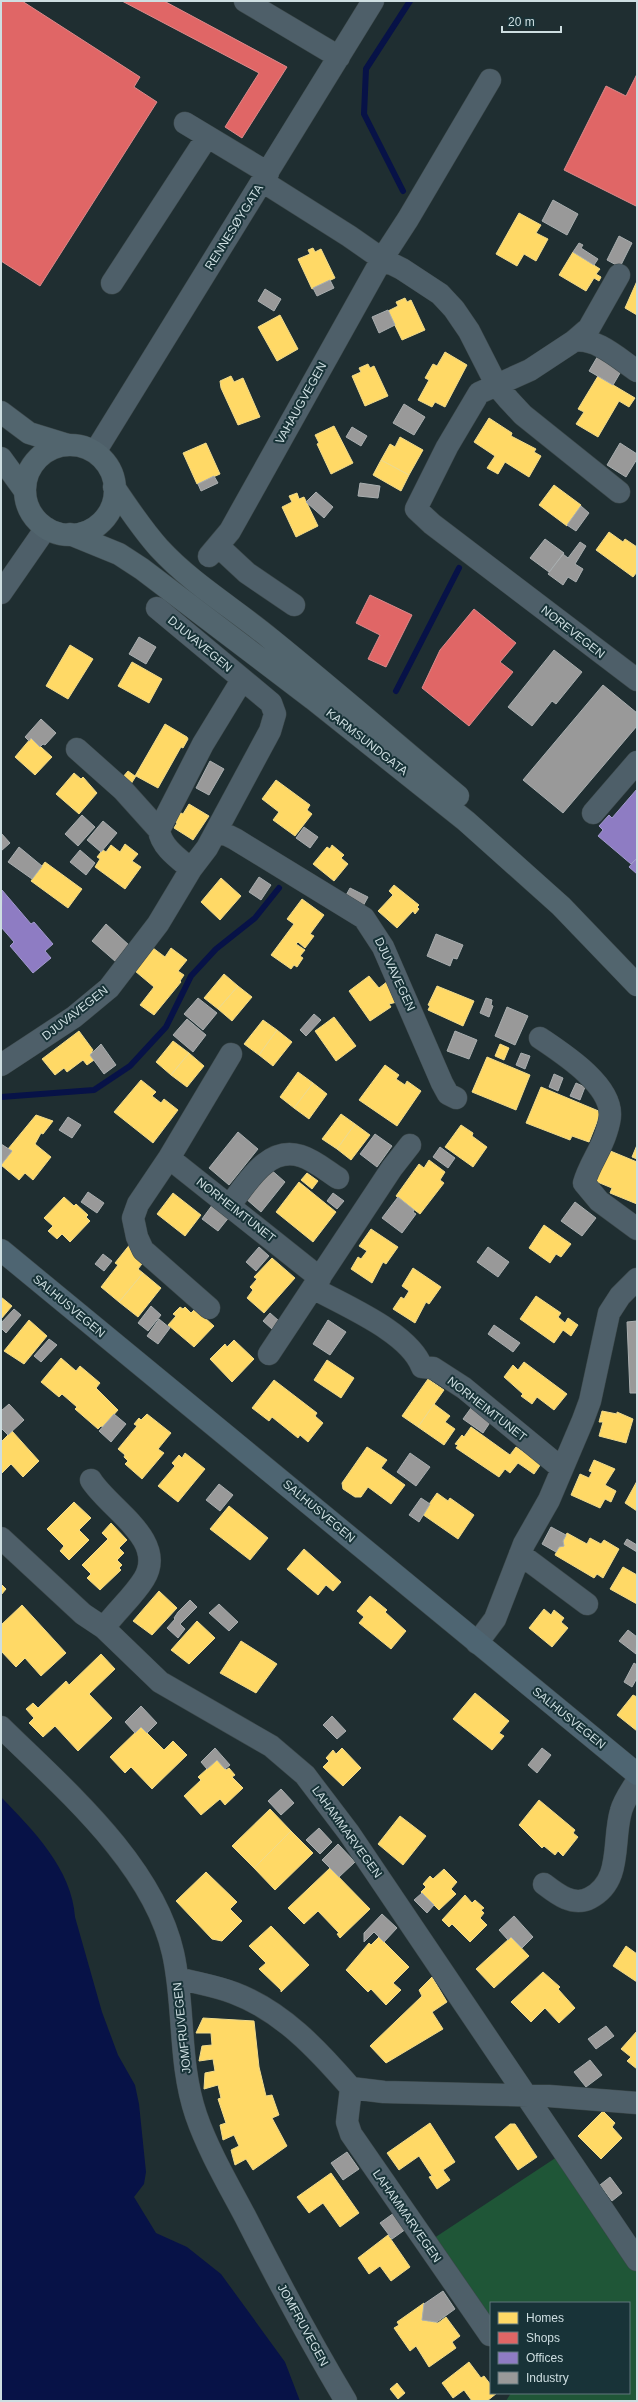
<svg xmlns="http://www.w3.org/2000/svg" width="638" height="2402" font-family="Helvetica,sans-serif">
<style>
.green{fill:#1f5637}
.water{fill:#071247}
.homes{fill:#ffd966;stroke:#f0da8b}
.shops{fill:#e06666;stroke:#db8a8b}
.offices{fill:#8e7cc3;stroke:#a199cc}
.industry{fill:#999;stroke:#a9aeaf}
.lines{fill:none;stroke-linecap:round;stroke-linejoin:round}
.stream{stroke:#071247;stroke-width:6}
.minor-casing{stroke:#3d494b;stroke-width:23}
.major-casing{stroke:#3d494b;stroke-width:23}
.highway-casing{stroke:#3d494b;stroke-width:23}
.minor{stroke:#4e5f69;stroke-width:22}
.major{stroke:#4e6572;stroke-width:22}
.highway{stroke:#52656e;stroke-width:22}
.labels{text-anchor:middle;stroke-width:4;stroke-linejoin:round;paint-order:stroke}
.street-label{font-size:12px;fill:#cedee1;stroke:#183338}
</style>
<rect width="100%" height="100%" fill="#1f2e31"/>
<!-- green -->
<path class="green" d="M560,2155L637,2269V2401H506L511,2393H629V2303H491V2346L422,2246Z"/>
<!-- water -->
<path class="water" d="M1,1797C33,1830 72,1869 75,1917L102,2012L118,2055L135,2085L139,2104L146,2172L144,2184L134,2197L156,2233L187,2247L221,2274L285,2362L300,2401H1Z"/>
<!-- homes -->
<path class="homes" d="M519,213L541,225L536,233L548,239L536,261L524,254L517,266L496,254Z
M313,248L315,252L321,249L335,278L312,289L298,259L310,254L308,250Z
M573,252L600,269L596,274L601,277L599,281L594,278L586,291L559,275Z
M637,281V315L625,308Z
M405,298L407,302L411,300L425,330L402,340L388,311L398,306L396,302Z
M280,315L298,349L277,361L258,327Z
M445,352L467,365L445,407L435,402L432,407L418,400L429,380L425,378L433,364L437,366Z
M368,364L370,368L374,366L388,396L365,406L352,376L361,372L359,368Z
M231,376L234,382L243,378L260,417L238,425L221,388L220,381Z
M598,376L635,398L629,407L619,401L598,437L576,424L584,412L578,409Z
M489,418L512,433L511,436L536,449L534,452L541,456L529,477L505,462L498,474L487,468L495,456L474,442Z
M334,426L353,463L331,474L317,444L319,443L315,435Z
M400,437L423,450L409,475L381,460L390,444L395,447Z
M206,443L220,474L197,484L183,453Z
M381,460L409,475L401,491L373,475Z
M554,485L581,505L567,526L539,505Z
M297,493L299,499L304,497L318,526L296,537L282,507L292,502L289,496Z
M609,532L623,542L625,539L637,547V572L633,577L596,550Z
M70,645L93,659L68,699L46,686Z
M132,662L162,679L149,703L118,686Z
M165,724L187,737L188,739L183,748L181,747L158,788L136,776L131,784L122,778L128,771L135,776Z
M31,738L52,757L35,775L15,757Z
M74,773L81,779L83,777L97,793L79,814L56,794Z
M276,780L310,805L307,810L312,814L295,836L273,820L279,812L262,799Z
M189,804L209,816L193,840L174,828L177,823L174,821L179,812L183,814Z
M125,844L138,854L132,861L141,867L125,889L95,867L100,859L97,857L101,852L103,850L106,852L111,845L120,852Z
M332,845L344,855L341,858L348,864L334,881L313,864L327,847L330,849Z
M45,862L82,889L68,908L31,881Z
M221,878L241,896L220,920L201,902Z
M394,885L419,905L417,907L419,909L415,914L413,911L397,928L378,911L393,895L389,891Z
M302,899L324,915L310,934L314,936L305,948L298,942L296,944L305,950L300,956L303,958L297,967L294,965L291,969L271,955L294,924L287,919Z
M153,948L165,957L171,948L187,960L178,971L184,975L180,981L181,982L154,1015L140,1005L154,987L135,971Z
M224,974L238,986L218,1009L204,998Z
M369,976L379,988L388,981L397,1002L389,1004L391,1007L370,1021L349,991Z
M238,986L252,997L232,1021L218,1009Z
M437,986L474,1001L463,1026L428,1010L430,1006L428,1005Z
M334,1017L356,1046L336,1061L315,1031Z
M263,1020L277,1030L259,1055L244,1044Z
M277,1030L292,1042L273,1066L259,1055Z
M79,1031L93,1050L90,1055L94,1060L87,1065L83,1060L67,1072L64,1068L55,1075L42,1059Z
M173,1041L189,1053L171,1075L156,1062Z
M500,1044L509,1048L504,1060L495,1056Z
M189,1053L204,1066L187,1087L171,1075Z
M487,1057L530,1075L516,1110L472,1092Z
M385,1065L399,1075L396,1079L405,1085L407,1081L421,1091L397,1126L359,1100Z
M298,1072L313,1083L294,1108L280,1097Z
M141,1080L156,1092L152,1096L161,1103L164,1099L178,1110L153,1143L114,1112Z
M313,1083L327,1094L309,1119L294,1108Z
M541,1087L601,1112L589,1142L572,1136L570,1140L526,1123Z
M341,1114L355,1124L337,1149L322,1139Z
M36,1115L53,1121L43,1134L41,1133L35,1144L51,1157L33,1180L25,1173L19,1180L1,1165L12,1151L8,1149Z
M355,1124L370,1135L351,1160L337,1149Z
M461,1125L473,1133L472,1136L487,1147L473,1167L445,1147Z
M637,1145V1159L632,1157Z
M608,1150L637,1162V1204L610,1193L612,1188L595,1181Z
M429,1160L445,1172L440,1180L444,1183L420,1214L396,1196L419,1164L424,1168Z
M307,1173L318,1181L312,1189L301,1180Z
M299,1182L336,1212L313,1242L276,1212Z
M173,1193L201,1215L185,1236L157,1214Z
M64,1197L74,1206L76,1204L88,1215L86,1217L90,1221L70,1242L62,1234L57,1239L48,1231L53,1226L44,1218Z
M544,1225L571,1244L561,1257L556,1254L550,1263L529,1248Z
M371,1229L398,1247L386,1264L383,1262L372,1283L351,1269L358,1257L361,1259L367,1251L359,1246Z
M131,1243L145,1260L138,1269L143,1273L119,1302L101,1287L118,1265L115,1263Z
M272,1258L295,1278L264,1313L247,1298L253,1290L250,1287L257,1279L254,1277Z
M413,1268L441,1287L429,1304L426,1302L415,1323L393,1309L401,1297L404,1299L409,1291L402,1286Z
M143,1273L161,1288L138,1317L119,1302Z
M536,1296L561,1313L558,1317L565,1323L568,1318L578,1325L571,1336L563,1330L554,1343L520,1319Z
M1,1297L12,1306L1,1319Z
M180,1307L183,1309L185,1307L191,1313L195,1309L214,1326L194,1347L168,1325L176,1316L173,1314Z
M29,1320L47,1336L24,1364L4,1351Z
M234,1340L254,1359L232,1382L210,1359L225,1344L227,1347Z
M61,1358L76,1371L80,1366L100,1383L96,1388L118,1410L103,1427L101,1426L98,1429L75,1409L77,1407L62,1394L59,1397L41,1382Z
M327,1360L354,1378L341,1398L314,1380Z
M524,1362L567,1394L554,1410L537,1397L532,1404L521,1396L523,1394L504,1377L513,1365L518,1370Z
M428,1379L444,1390L418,1427L402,1416Z
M274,1380L317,1413L315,1416L323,1423L308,1442L300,1435L298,1438L272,1417L269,1421L252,1408Z
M434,1404L450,1416L445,1422L455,1429L444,1445L418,1427Z
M602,1411L617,1414V1412L633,1419L626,1443L599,1436L603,1422H599Z
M147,1414L171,1433L158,1449L164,1453L142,1479L125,1464L128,1461L124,1457L125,1455L118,1449L137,1426L134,1424L139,1418L141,1420Z
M471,1427L510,1455L516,1447L541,1464L534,1474L518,1463L510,1473L505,1469L499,1477L456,1448L458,1445L455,1444L462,1435L464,1437Z
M12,1431L39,1461L23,1477L11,1464L1,1474V1442Z
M367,1447L387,1460L381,1468L405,1485L391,1504L368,1487L361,1497H355L343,1489L342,1483Z
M185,1453L205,1469L178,1502L158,1486L175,1466L172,1463L179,1455L182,1458Z
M594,1460L615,1469L605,1485L616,1491L611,1502L605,1499L600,1508L571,1495L580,1474L589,1478L592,1472L589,1471Z
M637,1481V1511L625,1503Z
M437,1493L448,1501L450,1498L474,1515L458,1539L422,1514Z
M74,1502L91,1518L79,1530L89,1540L69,1560L60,1551L64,1546L47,1529Z
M229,1506L268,1538L250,1560L210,1529Z
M111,1523L127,1540L119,1548L124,1553L117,1560L122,1565L119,1568L121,1570L100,1590L87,1578L91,1574L82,1565L108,1539L102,1533Z
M567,1533L587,1544L590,1538L601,1544L604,1540L619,1549L603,1578L597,1574L594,1578L555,1555L559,1547L564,1546L563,1541Z
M304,1549L341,1582L333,1591L326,1585L318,1595L287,1569Z
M623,1567L637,1575V1604L610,1589Z
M1,1584L6,1589L1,1595Z
M159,1591L177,1608L152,1635L133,1621Z
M370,1596L387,1610L385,1612L406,1631L391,1649L359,1623L364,1617L357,1611Z
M22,1605L66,1653L41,1676L25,1658L16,1667L1,1651V1625Z
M544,1609L551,1615L554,1610L564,1618L561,1622L568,1628L552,1647L529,1628Z
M197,1621L215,1638L189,1664L171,1650Z
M241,1641L277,1664L256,1693L220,1673Z
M101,1654L115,1669L89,1694L112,1718L78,1751L55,1726L43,1737L29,1723L34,1718L26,1709L33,1703L38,1708L66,1681L69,1685Z
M475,1693L509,1721L499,1733L504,1736L492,1750L453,1719Z
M633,1695L637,1697V1731L617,1715Z
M141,1727L164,1750L173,1741L187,1755L152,1789L131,1767L125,1773L110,1757Z
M342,1748L361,1768L343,1786L323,1767L329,1761L326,1758L333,1750L336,1754Z
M217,1760L226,1770L229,1768L235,1775L232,1777L243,1788L225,1805L220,1799L201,1815L184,1796L201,1780L198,1777Z
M539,1800L575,1830L573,1833L578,1837L563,1856L558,1851L555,1855L544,1846L542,1848L519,1825Z
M270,1809L291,1831L254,1868L232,1846Z
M400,1816L426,1836L403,1865L378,1844Z
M291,1831L313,1853L275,1890L254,1868Z
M330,1868L370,1909L340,1938L337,1934L339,1933L318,1911L304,1924L288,1908Z
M444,1869L457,1882L451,1889L456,1894L439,1910L421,1892L426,1887L423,1884L430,1876L433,1879Z
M206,1872L237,1902L230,1909L242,1921L222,1941L212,1939L176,1901Z
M465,1895L472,1903L475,1900L484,1908L481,1910L484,1913L480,1918L487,1925L470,1942L452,1924L449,1927L442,1920Z
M271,1926L309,1965L281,1992V1990L259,1969L266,1963L249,1946Z
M379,1937L409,1967L393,1983L401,1990L386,2005L371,1989L368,1992L346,1970L369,1943L371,1945Z
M511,1937L529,1956L494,1988L476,1969Z
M626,1946L637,1954V1982L613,1966Z
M543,1972L560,1987L558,1989L575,2008L559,2023L545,2008L531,2022L511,2002Z
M432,1977L447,2002L432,2012L443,2029L386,2063L370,2046L422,1996L419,1990Z
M203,2018L254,2021L259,2067L266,2096L272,2095L279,2115L272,2118L287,2146L253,2170L246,2159L235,2165L231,2150L239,2146L234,2135L223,2140L220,2125L226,2123L218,2099L221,2098L218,2085L204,2089L205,2073L215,2071L213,2059L199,2061L202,2046L212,2045L211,2033H196Z
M637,2031V2069L627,2061L631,2057L621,2049Z
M603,2111L615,2123L612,2127L622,2138L601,2159L578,2136Z
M430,2123L455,2162L443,2170L450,2180L437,2189L429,2177L432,2176L419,2156L399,2170L387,2153Z
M510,2124H515L537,2157L518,2170L495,2137Z
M331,2173L359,2213L340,2227L323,2203L309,2213L297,2197Z
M388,2235L410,2267L391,2281L380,2266L369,2274L358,2258Z
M424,2303L422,2320L438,2323L446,2317L460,2336L452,2342L456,2348L429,2367L416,2346L410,2351L394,2328L399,2325L397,2322Z
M469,2362L481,2378L484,2376L491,2385V2393H497L487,2401H472L464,2390L453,2398L442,2383Z
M397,2383L405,2393L398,2399L390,2389Z"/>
<!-- shops -->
<path class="shops" d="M1,1H22L140,77L134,87L157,102L40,286L1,261Z
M122,1H164L287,67L242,138L225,127L259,73Z
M637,74V204L636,206L564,170L606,86L626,96Z
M370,595L412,615L386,667L368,659L380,635L356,623Z
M474,609L516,643L500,662L513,672L469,726L422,688L440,650Z"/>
<!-- offices -->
<path class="offices" d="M637,789V858L631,864L598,836L603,830L599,826L609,815L612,818Z
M637,858V874L629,867Z
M2,890L31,924L34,922L53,944L45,951L51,958L33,973L10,946L14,942L1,927Z"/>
<!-- industry -->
<path class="industry" d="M553,200L578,214L567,235L542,221Z
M619,236L632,243L620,267L607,260Z
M579,243L583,245L581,248L598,259L594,265L573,252Z
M330,280L334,288L317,296L313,288Z
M265,289L281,299L274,311L258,301Z
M388,310L395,325L379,333L372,317Z
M599,354L623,368L613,385L589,371Z
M404,404L425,417L414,435L393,423Z
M352,427L367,436L361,446L346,437Z
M620,443L637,454V459L626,477L607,465Z
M214,476L218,483L201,491L198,484Z
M360,483L380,486L378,498L358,496Z
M316,492L333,507L324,518L306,502Z
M581,506L589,513L576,531L567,525Z
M545,539L564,553L549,572L530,558Z
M580,542L586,546L575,564L583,569L576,582L568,577L563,585L548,574L563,554L568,558Z
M139,637L156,647L146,664L129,654Z
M554,650L582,672L556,704L552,701L532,726L508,707Z
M603,685L637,713V726L563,813L523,780Z
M41,719L56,733L45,745L43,744L40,747L31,738L29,741L25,737Z
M210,761L224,769L209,795L196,788Z
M82,815L95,827L78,846L65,834Z
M103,821L117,833L101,852L87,840Z
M304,827L318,837L310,848L296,838Z
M1,833L10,843L1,851Z
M19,847L42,866L32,879L8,862Z
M80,850L95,863L86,875L70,862Z
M259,877L271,885L261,900L249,892Z
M350,888L368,897L362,908L344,899Z
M106,924L130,946L116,962L92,941Z
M436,934L463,945L457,959L453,958L450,966L427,956Z
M198,998L217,1013L203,1030L184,1014Z
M486,998L492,1000L491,1005L493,1006L489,1017L480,1013Z
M507,1007L528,1016L515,1045L495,1036Z
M314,1014L321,1020L306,1036L300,1030Z
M187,1019L206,1035L193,1052L173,1035Z
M455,1031L477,1040L469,1059L447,1051Z
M101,1044L116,1065L104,1074L90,1055Z
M521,1053L530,1056L525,1069L516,1065Z
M554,1074L563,1078L558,1091L549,1087Z
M576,1083L585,1087L580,1100L570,1096Z
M68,1117L81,1125L72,1138L59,1130Z
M238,1132L258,1149L229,1185L209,1168Z
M375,1134L392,1146L377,1167L360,1154Z
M1,1144L12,1151L1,1165Z
M440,1147L455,1158L448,1168L433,1157Z
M269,1168L285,1182L261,1212L245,1198Z
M88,1192L104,1203L97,1213L81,1202Z
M333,1193L344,1201L337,1209L327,1201Z
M398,1197L414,1210L413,1212L416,1214L402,1233L382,1218Z
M575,1202L596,1218L582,1236L561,1221Z
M213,1204L230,1216L218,1231L202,1219Z
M259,1247L269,1256L256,1271L246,1262Z
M488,1247L509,1262L498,1277L477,1262Z
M103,1254L112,1261L104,1271L95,1264Z
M151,1306L161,1315L148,1331L138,1323Z
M14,1309L21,1315L6,1333L1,1328V1323Z
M270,1313L279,1321L272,1329L263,1321Z
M159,1319L170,1328L158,1344L147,1336Z
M328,1320L346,1332L330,1355L313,1344Z
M637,1321V1393H630L627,1322Z
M494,1325L520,1343L513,1352L488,1334Z
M49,1339L57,1345L41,1362L34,1356Z
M9,1404L24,1420L8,1435L1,1428V1411Z
M471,1408L491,1421L483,1433L463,1419Z
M114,1414L126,1424L111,1442L99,1431Z
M410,1453L430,1467L416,1486L397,1472Z
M219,1484L233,1495L220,1511L206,1500Z
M421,1498L430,1504L419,1522L409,1515Z
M551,1527L566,1535L563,1541L564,1546L559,1547L556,1552L542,1544Z
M627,1539L637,1545V1552L624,1544Z
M190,1600L197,1607L180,1624L185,1629L178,1638L167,1628L175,1619L174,1618L178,1612Z
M219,1604L238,1622L229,1631L209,1613Z
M628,1630L637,1637L636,1654L619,1641Z
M634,1663L637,1665V1678L632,1687L624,1682Z
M141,1706L157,1723L147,1733L141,1727L135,1733L125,1722Z
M332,1716L346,1731L337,1739L323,1725Z
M215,1748L230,1765L225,1769L217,1760L207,1769L201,1762Z
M542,1748L551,1755L537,1773L528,1765Z
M281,1789L294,1803L281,1815L268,1801Z
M319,1828L332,1842L320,1854L306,1840Z
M338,1844L355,1862L339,1877L322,1860Z
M422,1893L434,1905L427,1913L414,1900Z
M382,1914L397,1928L384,1942L374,1932L364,1942V1933Z
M514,1916L533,1937L522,1948L511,1937L508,1940L499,1930Z
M606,2026L614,2036L596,2049L588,2039Z
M590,2060L602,2075L586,2087L574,2072Z
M347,2152L359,2169L343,2180L331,2163Z
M610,2177L622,2193L612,2201L600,2185Z
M394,2213L406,2229L392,2239L380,2223Z
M443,2291L455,2309L437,2322L422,2320L424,2304Z"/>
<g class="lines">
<!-- stream -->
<path class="stream" d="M403,191L364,114L366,69L410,1
M396,691L459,568
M1,1097L94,1090L130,1066L166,1027L191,976L216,949L255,918L279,888"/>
<defs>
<path id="minor" d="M245,1L339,57
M185,123L268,173
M262,181L349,236L382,259L402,269L440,294L454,309L469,331L497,386L509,400L523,415L619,492
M619,275L589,328L574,341L530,370L479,393L447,447L416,509L432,524L637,680
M112,283L207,137
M574,341C596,337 619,359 637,371
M95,452L373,1
M218,546L247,573L294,605
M209,556L230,531L382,259L408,219L490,80
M1,593L46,528
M77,749L123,790L159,830
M593,813L637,762
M217,830L235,839L364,918L383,947L442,1083L448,1094L456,1098
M191,869C179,859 161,847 159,830L203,744L242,680
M540,1038C562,1053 611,1084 610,1115C610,1120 608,1127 606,1133C601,1150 589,1165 584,1183L599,1201L637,1229
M1,1065L74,1017L109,988L158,924L191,869L207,848L270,731L275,714L271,703L157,608
M169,1158L320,1278
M230,1205C247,1183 268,1145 301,1156C314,1160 327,1171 338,1178
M313,1288C345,1306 409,1332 422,1367L433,1368L464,1388L561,1468
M209,1308L143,1250L137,1237L133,1218L138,1204L169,1158L231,1054
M269,1354L392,1168L410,1145
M91,1480C108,1508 168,1540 144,1579C133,1597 116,1611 104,1628
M1,1538L83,1614L104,1628L160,1682L271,1746L305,1775L349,1833L637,2260
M520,1554L587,1604
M477,1643L495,1619L524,1544L549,1500L583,1420L590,1401L609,1313L620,1296L637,1279
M1,1727C64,1789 153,1864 173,1953C185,2006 178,2062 196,2115C208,2150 228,2184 245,2216C277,2279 310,2341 346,2401
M544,1884C557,1894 573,1907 590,1898C623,1881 612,1841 621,1811C624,1800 631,1791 637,1781
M178,1978C196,1983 216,1986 234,1993C282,2011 318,2050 351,2088L384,2092L549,2096L637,2103
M351,2088L347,2122L351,2134L490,2335"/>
<path id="major" d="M1,1250L637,1774"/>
<path id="highway" d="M1,412L29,433L68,445
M25 490a45 45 0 1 1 90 0a45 45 0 1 1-90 0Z
M1,458L25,491
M114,487C128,508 142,529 159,548C192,584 235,609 272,640C335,691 396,744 458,796
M70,534L119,554L142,569L313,699L466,821L561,906L637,985"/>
</defs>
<!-- minor casing -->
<use href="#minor" class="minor-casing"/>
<!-- major casing -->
<use href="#major" class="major-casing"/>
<!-- highway casing -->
<use href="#highway" class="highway-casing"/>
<!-- minor -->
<use href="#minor" class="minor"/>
<!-- major -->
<use href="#major" class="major"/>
<!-- highway -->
<use href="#highway" class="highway"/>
</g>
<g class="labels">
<!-- street labels -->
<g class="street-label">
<text transform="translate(234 227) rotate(-58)" y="4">RENNESØYGATA</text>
<text transform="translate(301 403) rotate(-61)" y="4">VAHAUGVEGEN</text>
<text transform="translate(573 632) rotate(38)" y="4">NOREVEGEN</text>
<text transform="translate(200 644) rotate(40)" y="4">DJUVAVEGEN</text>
<text transform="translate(367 742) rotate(38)" y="4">KARMSUNDGATA</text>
<text transform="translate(395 974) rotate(65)" y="4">DJUVAVEGEN</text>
<text transform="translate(75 1013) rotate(-38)" y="4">DJUVAVEGEN</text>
<text transform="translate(236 1210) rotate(38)" y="4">NORHEIMTUNET</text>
<text transform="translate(69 1306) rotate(40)" y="4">SALHUSVEGEN</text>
<text transform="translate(487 1409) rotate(38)" y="4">NORHEIMTUNET</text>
<text transform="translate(319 1511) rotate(40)" y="4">SALHUSVEGEN</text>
<text transform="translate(569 1718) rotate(39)" y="4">SALHUSVEGEN</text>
<text transform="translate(347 1832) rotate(54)" y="4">LAHAMMARVEGEN</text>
<text transform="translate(182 2028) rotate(-96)" y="4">JOMFRUVEGEN</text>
<text transform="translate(407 2216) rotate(55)" y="4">LAHAMMARVEGEN</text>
<text transform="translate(303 2325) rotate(61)" y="4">JOMFRUVEGEN</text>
</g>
</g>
<!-- border -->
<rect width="638" height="2402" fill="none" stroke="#cedee1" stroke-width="4"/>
<!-- legend -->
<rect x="490" y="2302" width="140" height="92" fill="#183338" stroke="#61777c"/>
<rect x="498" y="2312" width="20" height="12" fill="#ffd966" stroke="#61777c"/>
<text x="526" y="2322" font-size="12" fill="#cedee1">Homes</text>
<rect x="498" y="2332" width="20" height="12" fill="#e06666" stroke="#61777c"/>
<text x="526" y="2342" font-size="12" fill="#cedee1">Shops</text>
<rect x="498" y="2352" width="20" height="12" fill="#8e7cc3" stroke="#61777c"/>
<text x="526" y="2362" font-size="12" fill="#cedee1">Offices</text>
<rect x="498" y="2372" width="20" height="12" fill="#999999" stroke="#61777c"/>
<text x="526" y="2382" font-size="12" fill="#cedee1">Industry</text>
<!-- scale -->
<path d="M502 26v6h59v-6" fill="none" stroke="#cedee1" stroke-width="2"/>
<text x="508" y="26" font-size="12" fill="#cedee1" stroke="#183338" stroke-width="3" paint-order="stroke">20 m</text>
</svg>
